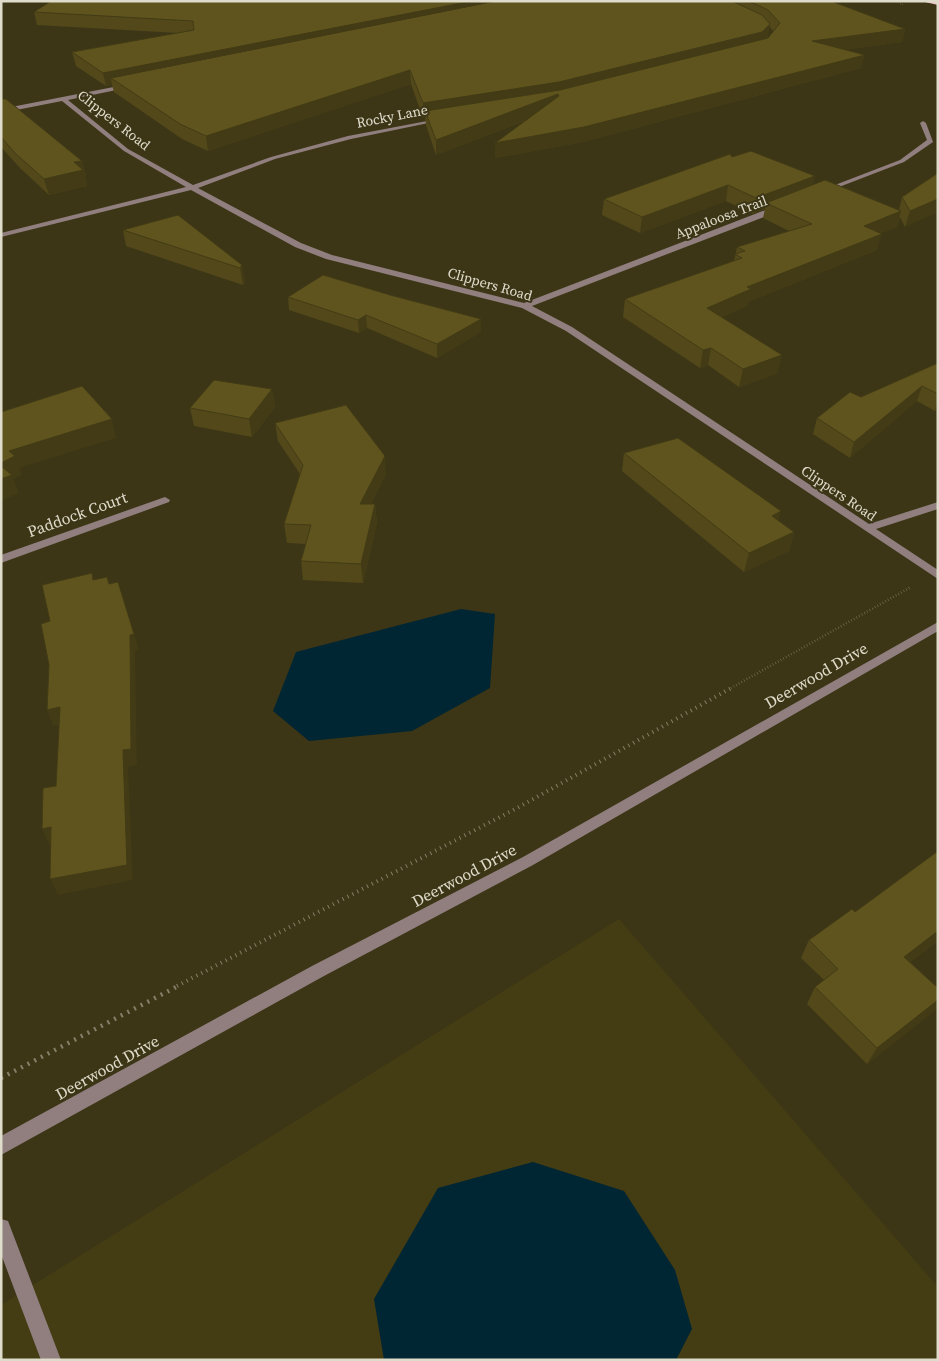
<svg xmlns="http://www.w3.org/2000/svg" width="939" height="1361" font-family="'Source Serif 4',serif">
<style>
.built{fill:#443c13}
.water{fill:#002633}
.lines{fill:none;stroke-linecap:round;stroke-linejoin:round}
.path-far3{stroke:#847f67;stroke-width:1;stroke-dasharray:0.5 2;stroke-linecap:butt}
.path-far2{stroke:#847f67;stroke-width:2.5;stroke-dasharray:0.5 2.5;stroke-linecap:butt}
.path-far1{stroke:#847f67;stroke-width:4;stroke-dasharray:1 4.5;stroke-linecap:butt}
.path{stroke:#847f67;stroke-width:4.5;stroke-dasharray:2 5.5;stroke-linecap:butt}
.minor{fill:#907f7e;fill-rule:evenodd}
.major{fill:#ebc7c5;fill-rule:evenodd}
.wall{fill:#52481a;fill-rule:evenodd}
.shaded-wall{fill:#423b15}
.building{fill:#5f541e;stroke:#423b15}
.labels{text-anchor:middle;stroke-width:4;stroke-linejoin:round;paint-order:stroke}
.far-street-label{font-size:14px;fill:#e0dccb;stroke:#3c3617}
.street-label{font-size:16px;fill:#e0dccb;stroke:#3c3617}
</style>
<rect width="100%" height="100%" fill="#3c3617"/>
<!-- built -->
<path class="built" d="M619,919L938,1287V1360H1V1305Z"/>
<!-- water -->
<path class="water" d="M461,609L495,614L490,688L412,731L309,741L273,711L296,652Z
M533,1162L624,1191L675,1270L692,1329L676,1360H384L374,1299L438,1188Z"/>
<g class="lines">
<!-- path-far3 -->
<path class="path-far3" d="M893,1L904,5"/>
<!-- path-far2 -->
<path class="path-far2" d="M731,688L911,587"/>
<!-- path-far1 -->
<path class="path-far1" d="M177,986L519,807L733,687"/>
<!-- path -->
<path class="path" d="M1,1078L180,985"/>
<!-- minor -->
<path class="minor" d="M129,84L131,87L68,100L128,149L193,185L271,157L348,136L443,118V120L351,139L275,159L198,188L301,243L332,255L524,303L776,206H782V210L532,306L572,327L869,524L938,502V509L876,529L938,570V579L566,331L522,308L326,259L295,247L191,190L1,237V233L186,187L124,151L62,101L1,113V109Z
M923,121L926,123L933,142L904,162L826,192H822V190L900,160L927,140L920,123Z
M165,497L170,500L169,502L1,563V555Z
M938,622V631L533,865L324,976L1,1155V1136L312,966L523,857Z
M1,1219L8,1221L61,1360H41L1,1254Z"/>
<!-- major -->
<path class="major" d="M925,1L938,2V5L925,2Z"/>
</g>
<!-- wall -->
<path class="wall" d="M51,1H831L905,29L902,42L844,50L861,68L583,142L495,158L527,120L436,155L426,125L425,117L423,118L411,84L208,151L182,139L114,92L112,85L106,86L76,66L72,52L178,33L37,25L34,12ZM769,26L773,31L768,38H767L768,37Z
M1,99L82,161L86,176H85L87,186L49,195L20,168L1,147Z
M732,157L813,185L899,210L902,197L938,173L905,227L900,217L897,227L881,233L877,250L748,302L747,306L722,317L778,373L739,387L708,365L700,368L623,317L625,299L734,261L737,247L789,231L763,218L765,209L753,214L726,201L640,233L602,215L604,199Z
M123,230L242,265L245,282L243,285L126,246Z
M390,295L481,319V332L437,358L367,328L359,333L289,310L288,297Z
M938,363V409L935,411L917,401L850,458L813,434L817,418L861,397Z
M272,389L275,407L252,437L194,426L190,408Z
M275,423L386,474L371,504H375L377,523L363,583L303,580L301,561L306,544L287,543L284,524L300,474L278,441Z
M624,453L779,521L794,532L789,551L744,572L622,471Z
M855,912L938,941L910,962L938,988V1005L934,1011L867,1064L807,1004L815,987L824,980L801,958L809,940Z"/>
<!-- shaded-wall -->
<path class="shaded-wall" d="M472,1H535L111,78L112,85L106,86L103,73Z
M770,24L768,37L760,45L558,94L557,108L436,155V140L425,111V117L423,118V103Z
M905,29L902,42L809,55L812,41Z
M865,55L861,68L583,142L495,158V143Z
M410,70L411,84L208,151L206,136Z
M82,161L86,176H85L87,186L49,195L44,179L74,162Z
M815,176L811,192L766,203L765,209L753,214L756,198Z
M728,185L726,201L640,233L642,217Z
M938,199V212L905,227L910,211Z
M901,211L897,227L860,242L864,226Z
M882,234L877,250L748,302L747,306L704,325L707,308L747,287Z
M242,265L245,282L243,285L240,268Z
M366,315L367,328L359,333L358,320Z
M481,319V332L437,358V344Z
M711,348L708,365L700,368L703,350Z
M782,355L778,373L739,387L743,369Z
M922,386L917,401L850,458L854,442Z
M272,389L275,407L252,437L249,419Z
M938,402V409L935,411Z
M112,419L116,438L19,468L22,475L13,479L19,493L1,501V463L9,451Z
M385,456L386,474L362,522L360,504Z
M375,504L377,523L363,583L361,564Z
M781,511L776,530L772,516Z
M794,532L789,551L744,572L749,553Z
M118,582L139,650L135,651L137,765L128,767L133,880L58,895L50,879L123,750Z
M60,707L67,724L53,726L47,710Z
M51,827L58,843L49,844L42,829Z
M938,931V941L894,974L904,957Z
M938,1000V1005L934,1011L867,1064L877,1048Z"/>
<!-- building -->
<path class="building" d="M51,1H472L103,73L72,52L194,30L193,21L34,12Z
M496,1H732L762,15L770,24L762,32L559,82L423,103L410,70L206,136L180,124L111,78Z
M749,1H831L905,29L812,41L865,55L584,127L495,143L559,96L558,94L436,140L425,111L560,90L768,38L780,23L768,10Z
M1,99H6L82,161L74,162L83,170L44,179L15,153L1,137Z
M751,151L815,176L756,198L728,185L642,217L604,199L730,154L732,157Z
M938,173V199L910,211L902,197Z
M825,180L901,211L864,226L882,234L747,287L751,289L707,308L782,355L743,369L711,348L703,350L625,299L742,258L735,254L745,251L737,247L812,224L766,203Z
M178,215L242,265L240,268L123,230Z
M323,275L390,295L481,319L437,344L366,315L358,320L288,297Z
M938,363V394L922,386L854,442L817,418L850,392L861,397Z
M214,380L272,389L249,419L190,408Z
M82,386L112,419L9,451L15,456L1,463V412Z
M346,405L385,456L360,504H375L361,564L301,561L311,525L284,524L303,465L275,423Z
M678,438L781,511L772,516L794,532L749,553L624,453Z
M1,466L12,475L1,479Z
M92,573L93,580L107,577L109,584L118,582L134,634L130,635L131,749L123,750L127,865L50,879L51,827L42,829L43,788L56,786L60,707L47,710L49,665L41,624L50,621L42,585Z
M938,851V931L904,957L938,988V1000L877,1048L815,987L838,969L809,940L852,909L855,912Z"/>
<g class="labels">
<!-- far-street labels -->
<g class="far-street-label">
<text transform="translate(392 116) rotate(-11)" y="5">Rocky Lane</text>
<text transform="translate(114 120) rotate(38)" y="5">Clippers Road</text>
<text transform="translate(721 217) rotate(-21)" y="5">Appaloosa Trail</text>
<text transform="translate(490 284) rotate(16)" y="5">Clippers Road</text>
<text transform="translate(839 493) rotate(34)" y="5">Clippers Road</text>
</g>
<!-- street labels -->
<g class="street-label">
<text transform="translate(77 514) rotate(-20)" y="6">Paddock Court</text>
<text transform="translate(816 675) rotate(-30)" y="6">Deerwood Drive</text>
<text transform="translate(464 875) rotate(-28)" y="6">Deerwood Drive</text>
<text transform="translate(107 1067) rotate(-29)" y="6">Deerwood Drive</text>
</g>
</g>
<!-- border -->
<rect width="939" height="1361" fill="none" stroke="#e0dccb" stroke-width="5"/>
</svg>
